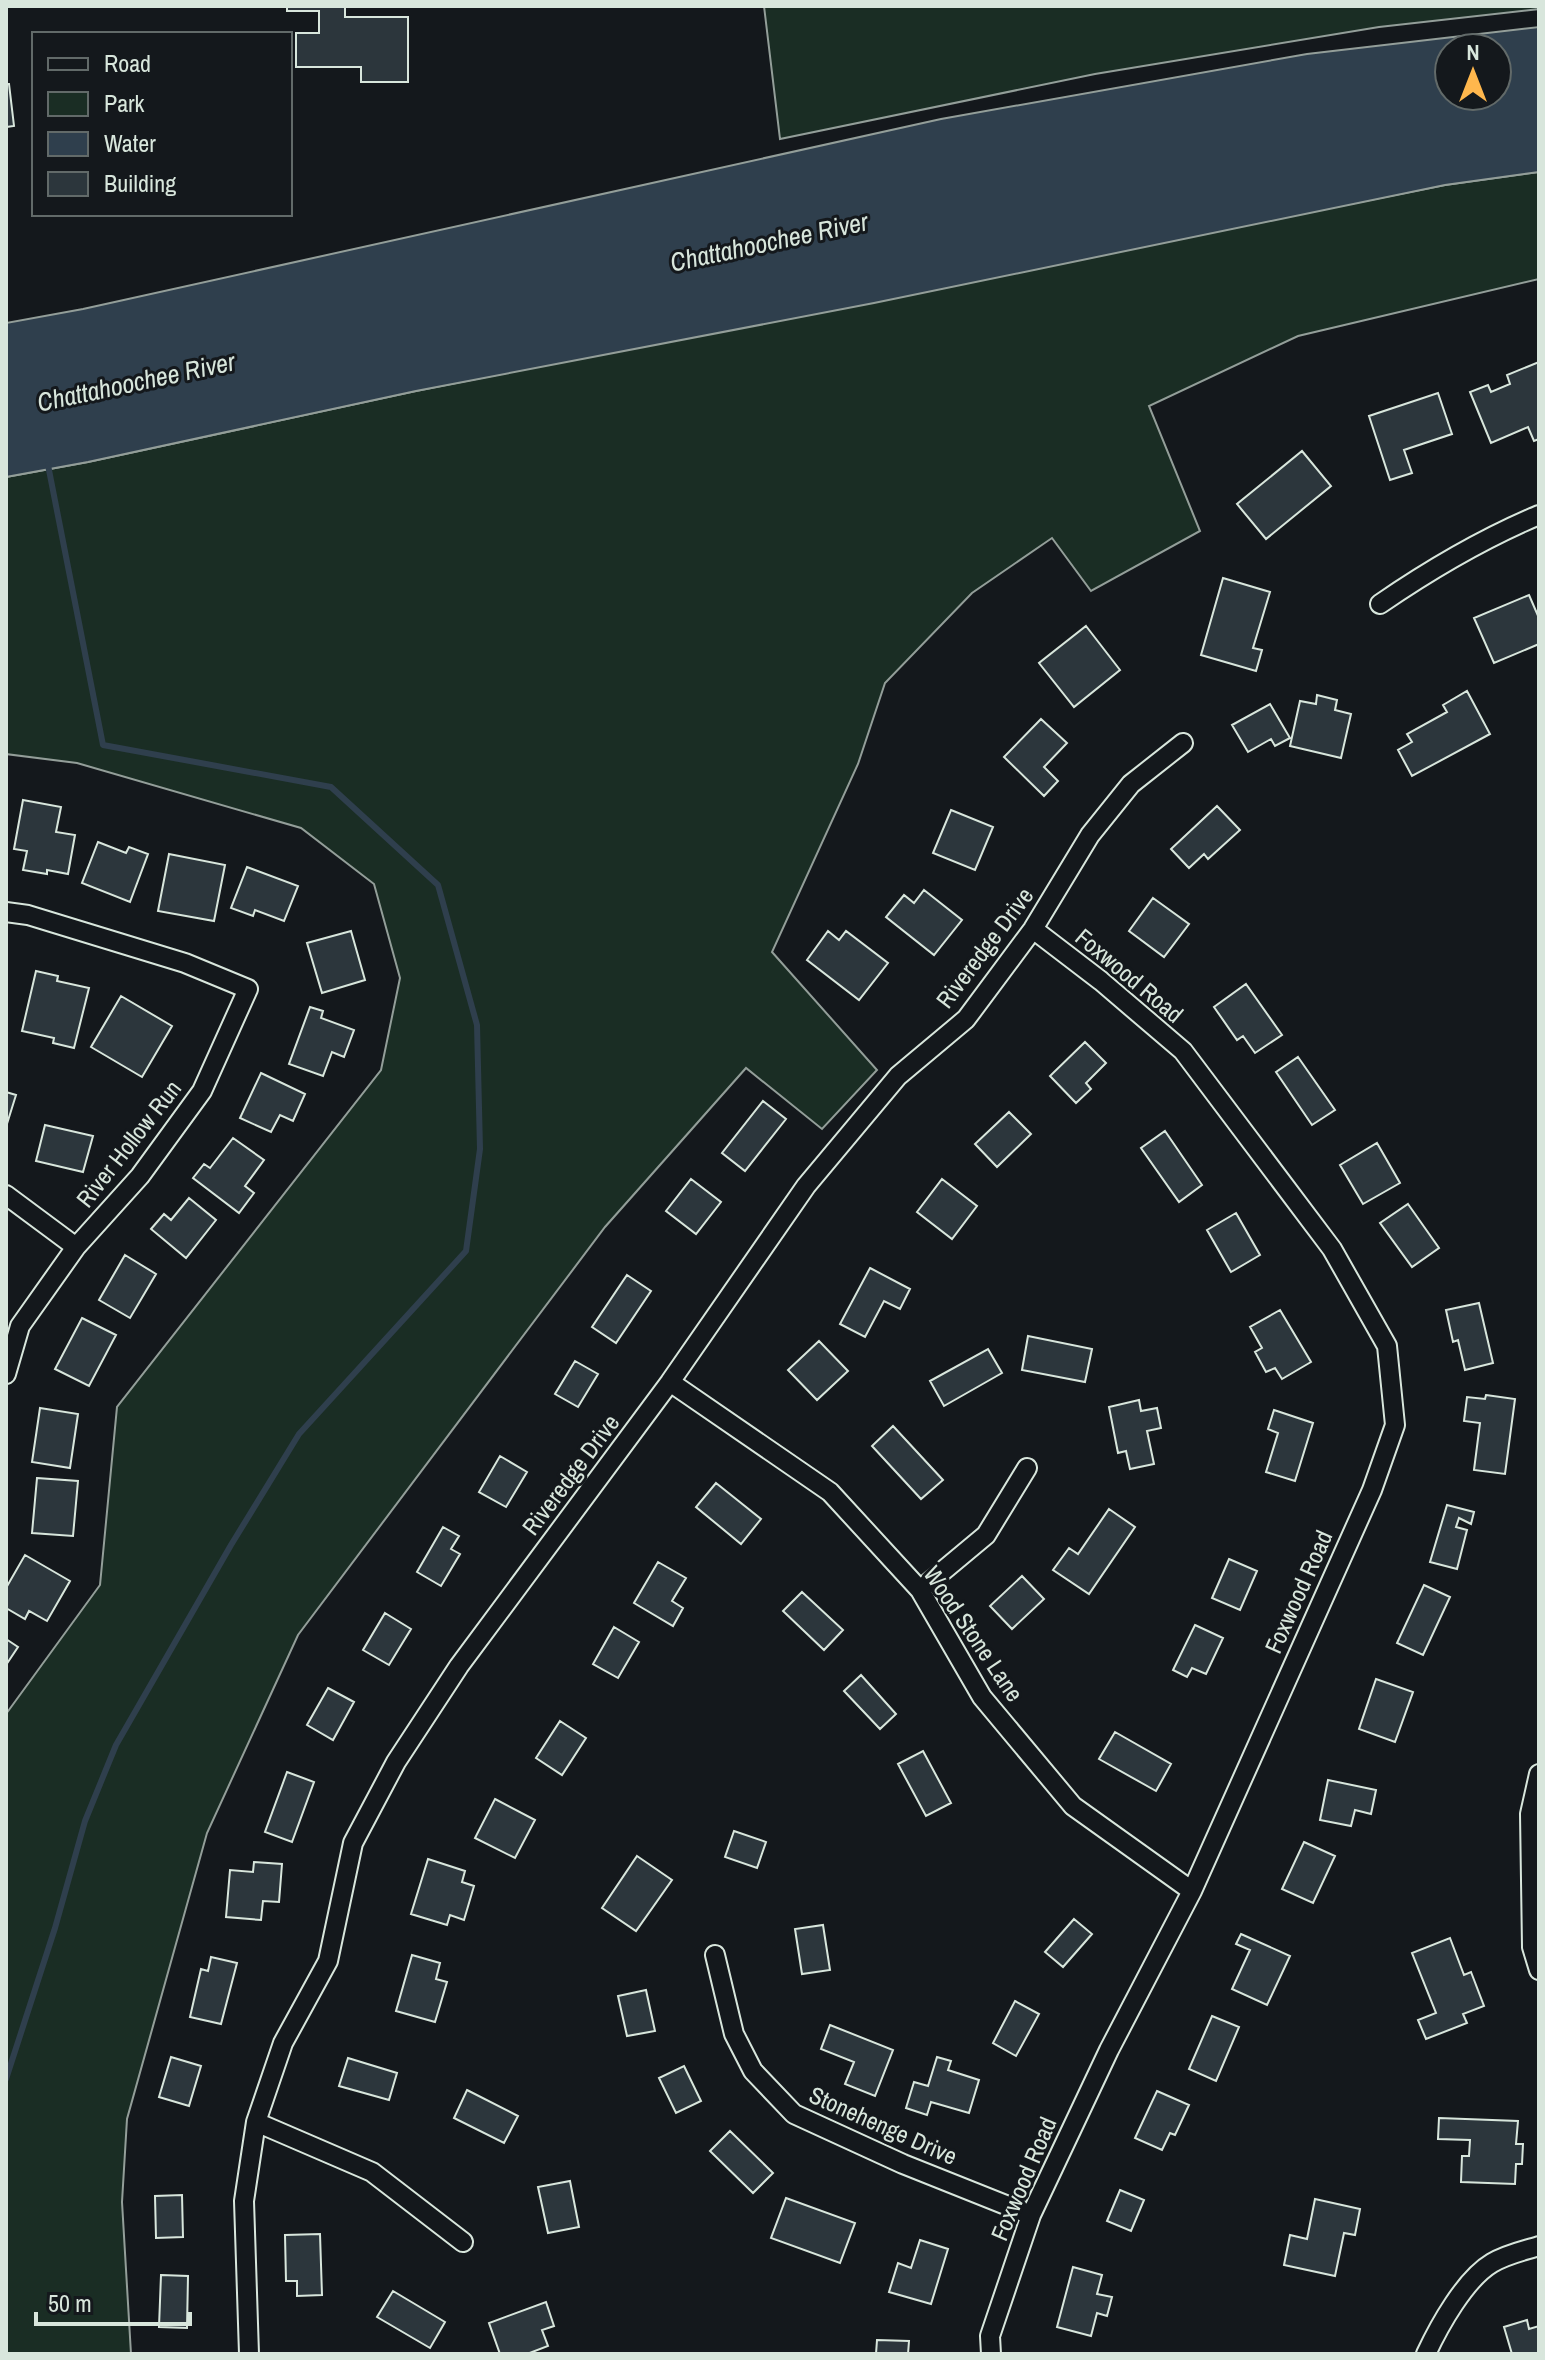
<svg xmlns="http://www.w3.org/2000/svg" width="1545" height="2360" font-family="'Archivo Narrow',sans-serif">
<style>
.green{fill:#1a2d24;stroke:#939e99;stroke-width:2}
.water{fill:#2f3f4d;stroke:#939e99;stroke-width:2;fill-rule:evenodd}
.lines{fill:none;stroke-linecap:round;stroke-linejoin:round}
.stream{stroke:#2f3f4d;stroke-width:6}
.building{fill:#2c363c;stroke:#d8e6dc;stroke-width:2}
.street-casing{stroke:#d8e6dc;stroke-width:22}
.street{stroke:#14181c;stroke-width:18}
.labels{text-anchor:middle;stroke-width:6;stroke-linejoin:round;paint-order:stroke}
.street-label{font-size:24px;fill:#d8e6dc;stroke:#14181c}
.water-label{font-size:26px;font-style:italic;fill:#d8e6dc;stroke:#14181c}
</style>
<rect width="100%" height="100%" fill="#14181c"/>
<!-- green -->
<path class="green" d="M764,6H1539V9L1379,27L1095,74L780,139Z
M1539,172V279L1298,336L1149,406L1200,531L1091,591L1052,538L972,593L885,683L858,764L772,952L877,1070L822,1129L746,1068L605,1227L298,1635L207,1833L127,2119L122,2202L131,2354H6V1714L100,1585L117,1407L381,1070L400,978L374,884L301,828L77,763L6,754V477L88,462L416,391L1445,185Z"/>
<!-- water -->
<path class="water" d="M1539,27V172L1445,185L874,303L416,391L88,462L6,477V323L83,309L941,119L1307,54ZM1449,48H1497V96H1449Z"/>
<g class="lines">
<!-- stream -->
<path class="stream" d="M6,2079L55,1928L85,1821L116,1745L231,1545L299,1434L466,1251L480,1149L477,1025L438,885L331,787L103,745L48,465"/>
</g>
<!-- building -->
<path class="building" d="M287,6H345V17H408V82H361V67H296V33H319V11H287Z
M6,84H9L14,126L6,127Z
M1539,362V439L1534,441L1528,427L1491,443L1470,392L1488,385L1491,392L1510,384L1507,375Z
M1438,393L1452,434L1404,450L1412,473L1390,480L1369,416Z
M1302,451L1331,486L1266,539L1237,504Z
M1223,578L1270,592L1253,648L1262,650L1256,671L1201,655Z
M1529,595L1539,618V644L1494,663L1474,618Z
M1086,626L1120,670L1074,707L1039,663Z
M1467,691L1490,734L1412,776L1398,750L1412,742L1407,734L1447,712L1443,705Z
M1317,695L1337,700L1335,710L1351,714L1341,758L1290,746L1300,701L1316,704Z
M1270,704L1290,738L1275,746L1271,739L1248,752L1232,725Z
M1041,719L1067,743L1044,767L1058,781L1044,796L1004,757Z
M23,800L61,807L56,832L75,835L68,874L47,870V874L23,870L27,851L14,849Z
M1217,806L1240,830L1208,859L1204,854L1189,868L1171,849Z
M951,810L993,827L975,870L933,853Z
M98,842L126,853L129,847L148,854L130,902L82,883Z
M169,854L225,865L214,921L158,911Z
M247,867L298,886L284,921L255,910L253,916L231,908Z
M924,890L962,920L934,955L886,917L904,895L914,903Z
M1153,898L1189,924L1164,957L1129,931Z
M351,931L365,980L322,993L307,943Z
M828,931L839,940L846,931L888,963L859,1000L807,960Z
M36,971L58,976L57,981L89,988L74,1048L53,1043L54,1038L22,1031Z
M1246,984L1282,1035L1255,1053L1243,1036L1237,1040L1214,1007Z
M121,996L172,1026L142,1077L91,1047Z
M310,1007L323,1011L321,1018L354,1030L344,1057L332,1052L323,1076L289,1064Z
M1085,1042L1106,1063L1086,1083L1091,1089L1076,1103L1050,1076Z
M1298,1057L1335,1110L1312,1125L1276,1072Z
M261,1073L305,1094L293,1121L280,1115L271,1132L240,1118Z
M6,1092L16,1095L6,1127Z
M763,1101L786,1119L745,1171L722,1153Z
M1009,1112L1031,1134L997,1167L975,1144Z
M45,1125L93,1136L83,1172L36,1161Z
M1165,1131L1202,1185L1179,1202L1141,1148Z
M233,1138L264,1160L245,1186L254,1193L239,1213L193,1178L204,1164L210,1168Z
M1377,1143L1400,1183L1363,1204L1340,1165Z
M691,1179L721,1202L696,1234L666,1211Z
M942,1179L977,1206L952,1239L917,1212Z
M189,1198L216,1220L186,1258L151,1229L164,1214L171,1220Z
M1408,1204L1439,1248L1412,1267L1380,1223Z
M1236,1213L1260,1255L1231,1272L1207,1230Z
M125,1255L156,1274L130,1318L99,1300Z
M870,1268L910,1289L900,1309L884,1301L865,1337L840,1324Z
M627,1275L651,1291L616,1343L592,1327Z
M1479,1303L1493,1363L1465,1370L1458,1340L1453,1342L1446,1310Z
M1280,1310L1311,1362L1282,1379L1275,1368L1266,1372L1255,1352L1262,1348L1250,1327Z
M82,1318L116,1335L89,1386L55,1369Z
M1028,1336L1092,1349L1085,1382L1022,1370Z
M819,1341L848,1371L817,1400L788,1370Z
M988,1349L1002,1373L944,1406L930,1381Z
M575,1361L598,1374L578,1407L555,1394Z
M1486,1395L1515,1399L1505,1474L1474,1470L1480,1423L1464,1421L1467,1397L1485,1399Z
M1139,1400L1141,1411L1157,1408L1161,1428L1147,1431L1154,1464L1130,1469L1126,1451L1118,1453L1109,1407Z
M40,1408L78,1414L70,1468L32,1462Z
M1274,1410L1313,1423L1295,1481L1266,1472L1278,1433L1268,1429Z
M893,1426L943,1480L921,1499L872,1446Z
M500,1456L527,1472L506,1507L479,1492Z
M37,1478L78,1481L73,1536L32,1533Z
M716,1483L761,1519L741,1544L696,1507Z
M1447,1505L1474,1512L1471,1524L1459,1518L1456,1527L1467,1530L1457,1569L1430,1562Z
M1109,1509L1135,1527L1089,1594L1053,1570L1069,1548L1078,1554Z
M443,1527L459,1536L451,1549L460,1554L441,1586L417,1572Z
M25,1555L70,1581L47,1621L29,1611L25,1619L6,1608V1588Z
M1229,1559L1257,1571L1240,1610L1212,1598Z
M658,1562L686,1578L672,1601L683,1608L673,1626L634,1603Z
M1022,1576L1044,1599L1012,1629L990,1606Z
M1424,1585L1450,1597L1423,1655L1397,1643Z
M802,1592L843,1630L824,1650L783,1611Z
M385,1613L411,1629L389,1665L363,1650Z
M1195,1625L1223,1638L1206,1674L1192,1668L1187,1677L1173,1670Z
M614,1627L639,1642L618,1678L593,1664Z
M6,1639L18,1647L6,1665Z
M861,1675L896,1714L880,1729L844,1691Z
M1376,1679L1413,1692L1395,1742L1359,1729Z
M328,1688L354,1702L333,1740L307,1725Z
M560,1721L586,1738L562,1775L536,1758Z
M1115,1732L1171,1764L1156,1791L1099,1759Z
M923,1751L951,1803L926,1816L898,1764Z
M287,1772L314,1782L292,1842L265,1832Z
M1328,1780L1376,1790L1371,1814L1355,1810L1351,1826L1320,1820Z
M495,1799L535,1820L515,1858L475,1838Z
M734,1831L766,1842L757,1868L725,1857Z
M1304,1842L1335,1856L1313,1903L1282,1889Z
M637,1856L672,1880L636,1931L602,1908Z
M428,1859L465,1871L462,1882L474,1886L464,1920L450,1915L447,1925L411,1914Z
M254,1862L282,1864L279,1902L263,1901L261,1920L226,1917L230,1870L253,1872Z
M1074,1919L1092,1934L1063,1967L1045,1952Z
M823,1925L830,1970L802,1974L795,1929Z
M1241,1934L1290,1956L1267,2005L1232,1989L1250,1950L1236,1944Z
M1450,1938L1464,1975L1471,1972L1484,2006L1463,2014L1467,2023L1426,2039L1418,2020L1436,2013L1412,1953Z
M412,1955L440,1963L436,1979L447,1982L435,2022L396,2011Z
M211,1957L237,1963L221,2024L190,2017L201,1969L208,1971Z
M646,1990L655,2031L627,2036L618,1996Z
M1015,2001L1039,2014L1016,2056L993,2043Z
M1212,2016L1239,2027L1216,2081L1189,2069Z
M830,2025L893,2050L875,2096L845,2084L854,2062L821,2049Z
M171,2057L201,2066L189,2106L159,2097Z
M937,2057L951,2061L948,2070L979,2080L969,2113L931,2102L927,2115L906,2108L914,2082L928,2086Z
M348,2058L397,2073L389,2100L339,2086Z
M684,2066L701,2101L676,2113L659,2078Z
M467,2090L518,2116L504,2143L454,2118Z
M1157,2091L1189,2105L1175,2135L1170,2133L1162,2150L1135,2138Z
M1439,2118L1518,2121L1516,2144H1523L1522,2164H1516L1515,2184L1461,2182L1462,2156H1469L1470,2140L1438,2139Z
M730,2131L773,2173L753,2193L710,2151Z
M570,2181L579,2227L548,2233L538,2187Z
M1120,2190L1144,2200L1131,2231L1107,2221Z
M182,2195L183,2237L156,2238L155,2196Z
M786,2198L855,2223L840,2263L771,2238Z
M1315,2199L1360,2209L1355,2235L1344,2233L1335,2276L1284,2265L1290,2235L1307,2239Z
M320,2234L322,2295L297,2296V2281H286L285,2235Z
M920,2240L948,2249L931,2304L889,2292L898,2263L911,2268Z
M1073,2267L1102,2275L1097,2294L1112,2297L1107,2316L1097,2313L1091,2336L1057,2327Z
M161,2275L188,2276L187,2328L159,2327Z
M393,2291L445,2322L430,2348L377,2317Z
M546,2302L554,2326L542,2330L548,2346L527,2354H500L489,2323Z
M1527,2320L1529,2329L1539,2326V2354H1512L1504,2327Z
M877,2340L909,2341L908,2354H876Z"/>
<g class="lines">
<defs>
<path id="street" d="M1380,604C1431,569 1482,539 1539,515
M6,912L28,915L185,963L248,989L202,1091L140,1176L76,1247L20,1326L6,1374
M6,1195L76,1247
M670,1382L830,1492L920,1590L982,1697L1073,1806L1192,1891
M920,1590L986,1535L1027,1468
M1539,1774L1530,1814L1532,1947L1539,1970
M715,1955L734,2034L753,2071L794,2114L903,2164L1031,2215
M256,2122L372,2172L463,2242
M249,2354L244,2201L256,2122L283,2043L328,1961L353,1843L396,1762L459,1666L670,1382L806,1186L898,1076L966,1019L1033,929L1090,835L1131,784L1183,743
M991,2354L990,2336L1031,2215L1109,2050L1192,1891L1372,1490L1395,1425L1387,1346L1332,1249L1183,1051L1101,981L1033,929
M1426,2354C1439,2326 1465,2279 1492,2263C1507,2254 1523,2251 1539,2246"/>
</defs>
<!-- street casing -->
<use href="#street" class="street-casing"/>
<!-- street -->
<use href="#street" class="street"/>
</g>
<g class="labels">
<!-- street labels -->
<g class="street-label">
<text transform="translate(985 948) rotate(-53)" y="8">Riveredge Drive</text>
<text transform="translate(1129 976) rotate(40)" y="8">Foxwood Road</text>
<text transform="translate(129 1144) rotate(-52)" y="8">River Hollow Run</text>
<text transform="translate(571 1475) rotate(-53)" y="8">Riveredge Drive</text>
<text transform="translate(1299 1592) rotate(-66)" y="8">Foxwood Road</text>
<text transform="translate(973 1634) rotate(56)" y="8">Wood Stone Lane</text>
<text transform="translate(883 2126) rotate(24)" y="8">Stonehenge Drive</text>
<text transform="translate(1024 2179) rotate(-67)" y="8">Foxwood Road</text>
</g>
<!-- water labels -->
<g class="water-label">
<text transform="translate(769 242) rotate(-12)" y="9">Chattahoochee River</text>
<text transform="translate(136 382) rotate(-12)" y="9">Chattahoochee River</text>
</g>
</g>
<!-- border -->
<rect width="1545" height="2360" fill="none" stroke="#d8e6dc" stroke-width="16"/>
<!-- legend -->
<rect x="32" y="32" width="260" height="184" fill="#14181c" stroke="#626a69" stroke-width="2"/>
<rect x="48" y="58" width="40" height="12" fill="#14181c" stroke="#626a69" stroke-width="2"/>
<text x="104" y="72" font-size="24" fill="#d8e6dc">Road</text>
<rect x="48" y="92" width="40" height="24" fill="#1a2d24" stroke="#626a69" stroke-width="2"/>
<text x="104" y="112" font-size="24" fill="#d8e6dc">Park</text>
<rect x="48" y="132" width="40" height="24" fill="#2f3f4d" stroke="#626a69" stroke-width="2"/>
<text x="104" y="152" font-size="24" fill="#d8e6dc">Water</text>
<rect x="48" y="172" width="40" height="24" fill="#2c363c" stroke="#626a69" stroke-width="2"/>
<text x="104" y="192" font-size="24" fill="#d8e6dc">Building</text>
<!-- north arrow -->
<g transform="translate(1473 72)"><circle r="38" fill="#14181c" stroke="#626a69" stroke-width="2"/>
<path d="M0-6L14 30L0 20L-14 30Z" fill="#ffb74d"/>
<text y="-12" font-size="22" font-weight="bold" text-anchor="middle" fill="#d8e6dc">N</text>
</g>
<!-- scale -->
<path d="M36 2312v12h154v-12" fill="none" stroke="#d8e6dc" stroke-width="4"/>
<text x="48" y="2312" font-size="24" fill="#d8e6dc" stroke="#14181c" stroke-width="6" paint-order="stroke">50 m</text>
</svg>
